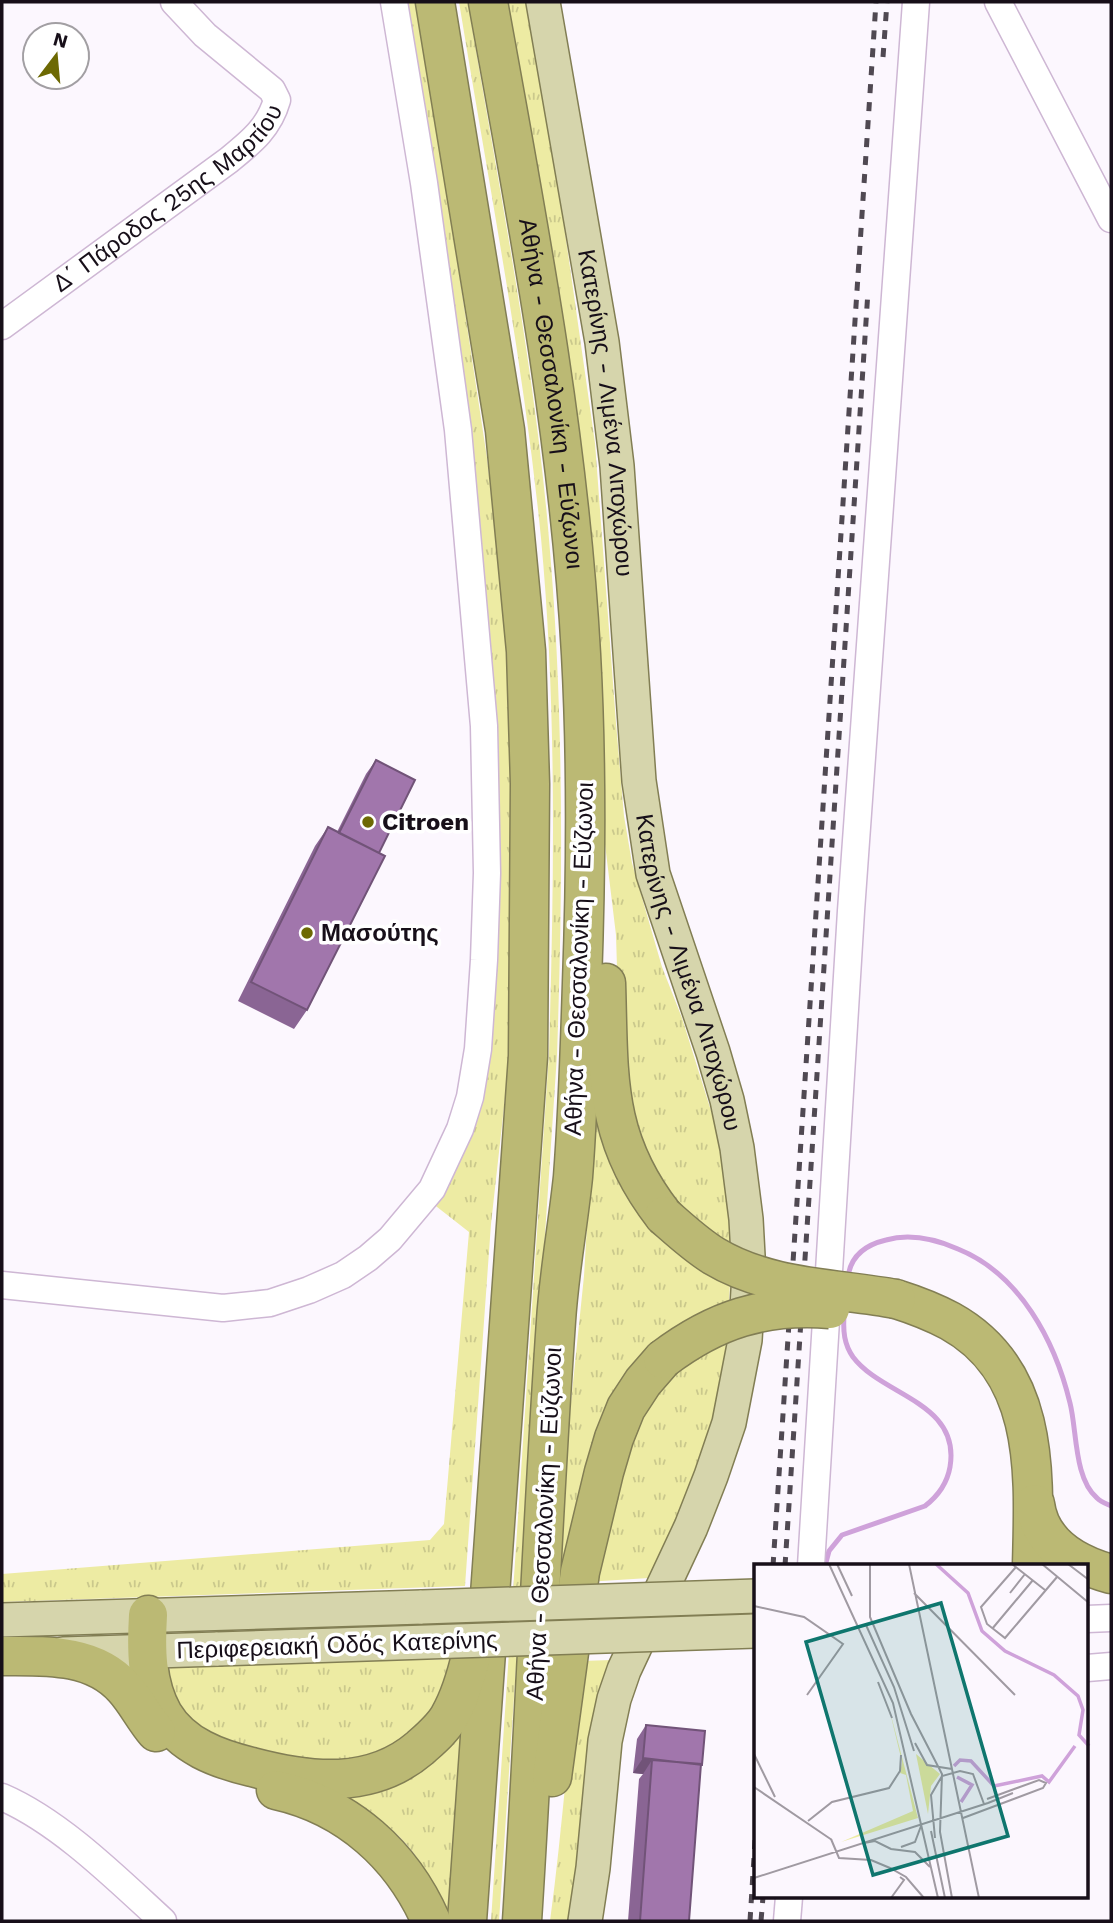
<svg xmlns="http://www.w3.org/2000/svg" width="1113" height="1923" font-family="'Work Sans',sans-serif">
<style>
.grass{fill:url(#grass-tufts)}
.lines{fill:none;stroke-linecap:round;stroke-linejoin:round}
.stream{stroke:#cfa2da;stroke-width:5}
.minor-casing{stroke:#ceb7d4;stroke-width:29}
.major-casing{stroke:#827e54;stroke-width:36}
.highway-casing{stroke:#827e54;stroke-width:41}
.minor{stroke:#fff;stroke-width:26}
.major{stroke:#d6d5ac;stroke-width:33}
.highway{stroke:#bbb974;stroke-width:38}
.rail{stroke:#504952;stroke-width:5;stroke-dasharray:9 9;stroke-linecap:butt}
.major-bridge-casing{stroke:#827e54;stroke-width:36;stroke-linecap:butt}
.highway-bridge-casing{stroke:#827e54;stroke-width:41;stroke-linecap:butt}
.major-bridge{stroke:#d6d5ac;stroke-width:33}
.highway-bridge{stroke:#bbb974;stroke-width:38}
.wall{fill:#8a6594}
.shaded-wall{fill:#715378}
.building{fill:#a176ac;stroke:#715378;stroke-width:2}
.poi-dot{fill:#6d6903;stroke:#fff;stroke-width:2.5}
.labels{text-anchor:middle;stroke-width:7;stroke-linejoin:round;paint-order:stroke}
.street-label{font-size:24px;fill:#170f19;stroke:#fff}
.poi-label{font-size:24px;font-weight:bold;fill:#170f19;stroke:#fff;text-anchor:start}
.inset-river{fill:none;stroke:#cfa2da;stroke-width:3.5}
.inset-road{fill:none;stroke:#a09aa2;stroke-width:2}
.view{fill:#0f766e;fill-opacity:0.15;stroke:#0f766e;stroke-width:3.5}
.inset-edge{fill:none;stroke:#170f19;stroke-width:3.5}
</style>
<defs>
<pattern id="grass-tufts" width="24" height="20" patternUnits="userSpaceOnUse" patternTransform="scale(1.75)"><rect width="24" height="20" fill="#edeba3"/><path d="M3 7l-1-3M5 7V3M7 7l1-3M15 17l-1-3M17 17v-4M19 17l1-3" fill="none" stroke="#cac88c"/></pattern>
</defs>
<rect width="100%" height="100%" fill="#fcf7fe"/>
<!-- grass -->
<path class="grass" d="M404,2H418L487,458L501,581L511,709V1044L491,1224L465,1586L2,1602V1574L430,1540L444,1524L469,1232L432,1203L451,1171L495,855Z
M459,2H468C497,180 534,359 549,539C564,711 563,883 557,1055L499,1921H491L549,1053C554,882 557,709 541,538C523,358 488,180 459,2Z
M503,2H527L549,120L595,443L616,723L624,816L632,863L662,967L682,1018L717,1130L729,1195L730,1244L712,1235L661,1191L621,1100L616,935Z
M595,1091L598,1130L607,1153L620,1178L730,1284L729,1302L668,1335L564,1578L553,1577L584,1276Z
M726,1338C727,1418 681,1506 649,1578L586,1582L603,1507L658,1380Z
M456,1659L450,1684L412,1744L311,1771L190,1732L165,1675L173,1665Z
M612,1660L576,1921H550C562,1834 567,1748 580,1661Z
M469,1722L450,1921C438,1896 426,1866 407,1845C390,1824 364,1810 341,1796C400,1795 436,1769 469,1722Z"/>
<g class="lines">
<!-- stream -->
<path class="stream" d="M848,1278C850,1257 865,1245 886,1240C911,1233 935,1239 958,1249C1020,1274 1055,1341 1070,1403C1077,1430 1074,1479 1097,1498C1101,1502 1107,1504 1111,1506
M825,1566L829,1551L842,1535L925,1506C938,1496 947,1484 950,1467C961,1402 882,1396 853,1357C844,1344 843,1331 844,1316"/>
<defs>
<g id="minor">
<path d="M998,2L1111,219"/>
<path id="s1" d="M2,326L229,160C251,142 269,128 277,100L272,90L205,35L174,2"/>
<path d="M2,1285L223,1308L270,1303L309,1290L343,1275L368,1258L390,1239L432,1189L460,1129L470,1097L478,1049L484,960L487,873L484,726L458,430L424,183L394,2"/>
<path d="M811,1566L851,911L916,2"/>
<path d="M1087,1619L1111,1618"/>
<path d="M1087,1668L1111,1666"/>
<path d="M2,1797C60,1822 116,1878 163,1921"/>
<path d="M787,1921L789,1897"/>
</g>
<g id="major">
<path id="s2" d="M543,2L602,342L617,466L639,781L653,874L713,1052L727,1100L737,1148L746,1219L749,1274L745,1340L729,1423L711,1476L691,1527L624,1670L614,1699L605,1741L593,1868L585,1921"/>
<path d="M2,1620L422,1607"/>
<path d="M63,1654L218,1649"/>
</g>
<g id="highway">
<path d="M435,2L505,430L526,651L530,784L528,1056L467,1921"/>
<path id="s3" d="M488,2C527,218 569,434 581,654C587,763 586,874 582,983C580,1048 578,1113 573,1177C568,1225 559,1273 556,1321C542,1521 535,1721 522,1921"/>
<path d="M606,983C609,1076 603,1138 664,1216"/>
<path d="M896,1299C915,1305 933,1312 950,1321C1042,1372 1034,1477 1032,1566"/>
<path d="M1035,1504C1040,1544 1075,1564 1111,1574"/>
<path d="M148,1615C146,1649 146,1684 163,1714C182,1746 218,1759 252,1767C309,1782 371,1790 420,1748C430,1739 442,1729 449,1717C460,1698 467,1674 472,1652"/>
<path d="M2,1656C44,1656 93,1653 124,1688C136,1701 144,1718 156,1732"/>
<path d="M552,1777L580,1572L604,1472L614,1438L626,1408L643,1382L663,1359"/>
<path d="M276,1790C348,1806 402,1855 431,1921"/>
</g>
</defs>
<!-- minor casing -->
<use href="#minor" class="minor-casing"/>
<!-- major casing -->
<use href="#major" class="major-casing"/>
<!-- highway casing -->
<use href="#highway" class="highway-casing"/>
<!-- minor -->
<use href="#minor" class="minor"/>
<!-- major -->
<use href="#major" class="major"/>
<!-- highway -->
<use href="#highway" class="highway"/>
<!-- rail -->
<path class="rail" d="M883,57L887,2
M773,1566L876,2
M785,1566L868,291
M750,1921L756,1825
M761,1921L763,1897"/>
<defs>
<path id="major-bridge" d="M422,1607L756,1596
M218,1649L756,1631"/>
<path id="highway-bridge" d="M664,1216C680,1230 696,1245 714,1256C769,1289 835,1288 896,1299
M663,1359C716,1319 764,1304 830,1309"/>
</defs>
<!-- major-bridge casing -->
<use href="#major-bridge" class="major-bridge-casing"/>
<!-- highway-bridge casing -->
<use href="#highway-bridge" class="highway-bridge-casing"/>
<!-- major-bridge -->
<use href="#major-bridge" class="major-bridge"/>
<!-- highway-bridge -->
<use href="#highway-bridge" class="highway-bridge"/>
</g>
<!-- wall -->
<path class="wall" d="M376,760L379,853L307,1010L294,1029L238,1001L315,846L328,827L337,832L366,774Z
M646,1725L701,1766L689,1921H628L639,1779L643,1774L633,1773L637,1739Z"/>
<!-- shaded-wall -->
<path class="shaded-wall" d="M643,1758L702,1765L652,1760L643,1774L633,1773Z"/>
<!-- building -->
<path class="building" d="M376,760L415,780L379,853L339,833Z
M328,827L385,856L307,1010L251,982Z
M646,1725L705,1731L702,1765L643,1758Z
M652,1760L701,1764L689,1921H640Z"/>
<!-- markers -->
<g class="poi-dot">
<circle cx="368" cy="822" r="7"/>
<circle cx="307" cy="933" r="7"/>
</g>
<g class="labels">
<!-- street labels -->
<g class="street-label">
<text dy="8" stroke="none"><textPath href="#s1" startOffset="210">Δ΄ Πάροδος 25ης Μαρτίου</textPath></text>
<text dy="8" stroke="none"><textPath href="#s3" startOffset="397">Αθήνα - Θεσσαλονίκη - Εύζωνοι</textPath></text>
<text dy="8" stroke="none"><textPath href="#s2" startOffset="416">Κατερίνης - Λιμένα Λιτοχώρου</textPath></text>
<text transform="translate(579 959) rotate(-88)" y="8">Αθήνα - Θεσσαλονίκη - Εύζωνοι</text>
<text dy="8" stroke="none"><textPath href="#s2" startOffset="984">Κατερίνης - Λιμένα Λιτοχώρου</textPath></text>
<text transform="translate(544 1524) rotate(-87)" y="8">Αθήνα - Θεσσαλονίκη - Εύζωνοι</text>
<text transform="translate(337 1645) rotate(-2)" y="8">Περιφερειακή Οδός Κατερίνης</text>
</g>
<!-- poi labels -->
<g class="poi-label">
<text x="382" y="830">Citroen</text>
<text x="321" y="941">Μασούτης</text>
</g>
</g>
<!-- overview -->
<g transform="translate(754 1564)">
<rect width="334" height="334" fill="#fcf7fe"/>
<path d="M134,140L164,254L87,278L159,247L152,211L146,209L148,198ZM162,190L186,210L177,222L174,250Z" fill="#edeba3"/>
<path class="inset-river" d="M182,0L214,29L228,67L251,87L300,111L324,132L329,146L325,171L335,182M200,202L206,196L217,197L240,222L288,212L295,218L321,182M203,213L218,221L207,238"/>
<path class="inset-road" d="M75,0L139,139L184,334M83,0L98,32M116,0V53L157,150L188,210L186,268L198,334M155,0L225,334M258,0L291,26M288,0L335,39M314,0L335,16M262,3L227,43L233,60L251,74L303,13M160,29L261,131M256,29L271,10M0,42L50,53L89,80L53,131M112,61L140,123L160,187M238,65L279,16M124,118L138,154M161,179L173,201L198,205M0,190L21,233M0,223L78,276M234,239L259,229M209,254L289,224L292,219L285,216L233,235M54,257L78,238L135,224L146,207L147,191M177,267L191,334M181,274L177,231L188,212L206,207L219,210L230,240M77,275L85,294L117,296L136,304L152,313L170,334M110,279L121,277L137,285L161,288L176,303M147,283L161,278L167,262M0,314L234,239M137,334L150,316L146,313"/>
<path class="view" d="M187,39L254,272L119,311L52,78Z"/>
<rect width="334" height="334" class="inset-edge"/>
</g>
<!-- border -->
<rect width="1113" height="1923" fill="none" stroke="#170f19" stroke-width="7"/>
<!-- north arrow -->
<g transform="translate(56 56) rotate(16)"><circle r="33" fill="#ffffff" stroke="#a29fa3" stroke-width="2"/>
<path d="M0-5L12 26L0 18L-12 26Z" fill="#6d6903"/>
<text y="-10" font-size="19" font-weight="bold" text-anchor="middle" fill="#170f19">N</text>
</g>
</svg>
